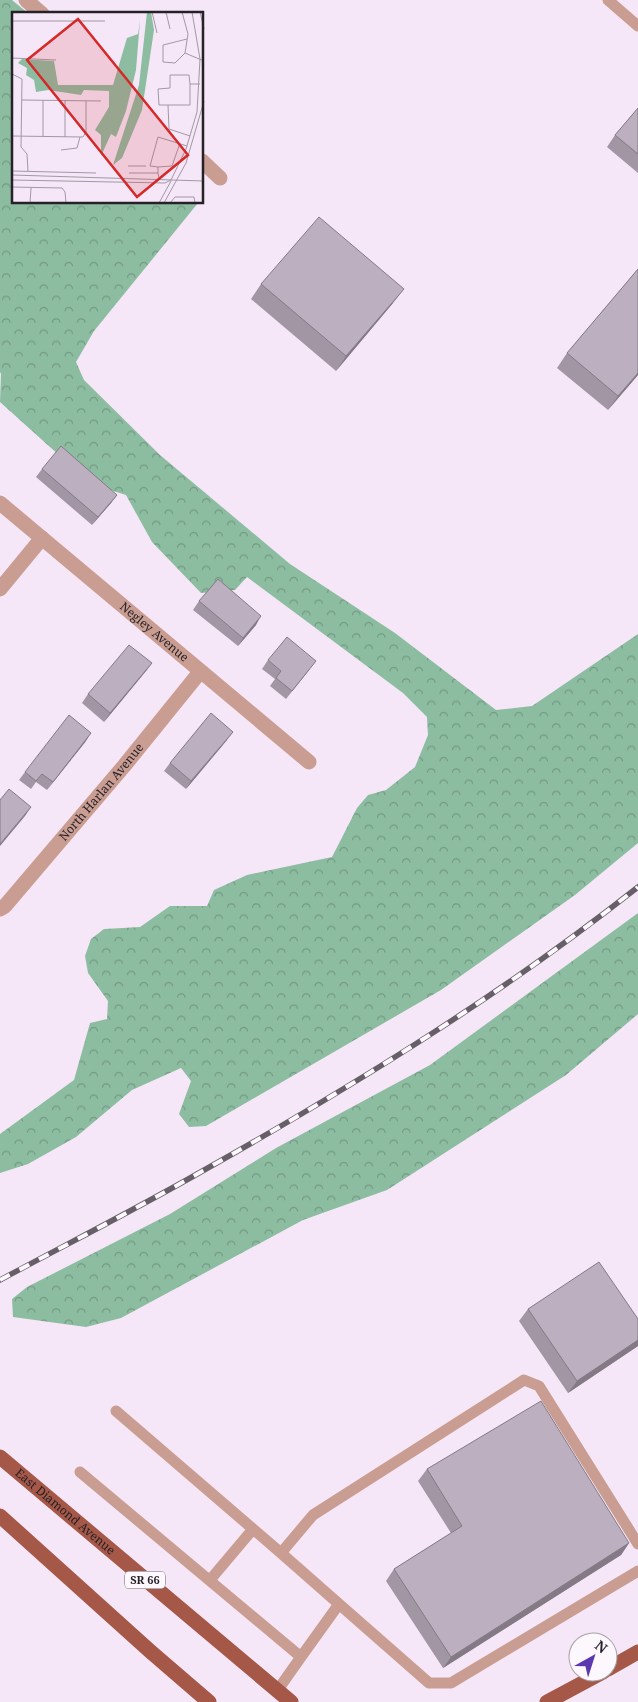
<svg xmlns="http://www.w3.org/2000/svg" width="638" height="1702" font-family="'Noto Serif',serif">
<style>
.forest{fill:url(#forest-crowns)}
.lines{fill:none;stroke-linecap:round;stroke-linejoin:round}
.lane{stroke:#ca9d92;stroke-width:11}
.street{stroke:#ca9d92;stroke-width:15}
.primary{stroke:#a55847;stroke-width:15}
.rail-casing{stroke:#675f68;stroke-width:5.5}
.rail{stroke:#fdf7fe;stroke-width:4;stroke-dasharray:11;stroke-linecap:butt}
.wall{fill:#a296a4}
.shaded-wall{fill:#847a86}
.building{fill:#bcafbf;stroke:#847a86}
.labels{text-anchor:middle;stroke-width:5;stroke-linejoin:round;paint-order:stroke}
.shield{fill:#fdf7fe;stroke:#666168;stroke-width:1}
.shield-label{font-size:11px;font-weight:bold;fill:#262127}
.street-label{font-size:12px;fill:#262127;stroke:#fdf7fe}
.inset-road{fill:none;stroke:#a298a4;stroke-width:1}
.view{fill:#d62828;fill-opacity:0.15;stroke:#d62828;stroke-width:2.5}
.inset-edge{fill:none;stroke:#262127;stroke-width:2.5}
</style>
<defs>
<pattern id="forest-crowns" width="20" height="18" patternUnits="userSpaceOnUse" patternTransform="scale(1.25)"><rect width="20" height="18" fill="#8dbda1"/><path d="M2 6a3 3 0 1 1 6 0M12 15a3 3 0 1 1 6 0" fill="none" stroke="#739983"/></pattern>
</defs>
<rect width="100%" height="100%" fill="#f5e7f7"/>
<!-- forest -->
<path class="forest" d="M0,0H12L29,14H14V202L198,203L94,331L76,362L84,380L160,455L290,564L395,633L496,710L532,706L638,634V843L575,895L441,990L206,1126L189,1127L179,1114L191,1081L181,1068L132,1090L76,1137L28,1164L0,1173V1134L74,1080L90,1023L107,1019L108,1001L88,973L85,956L91,939L104,929L140,927L170,906H207L214,890L247,875L332,857L357,808L368,795L386,790L415,767L428,735L427,717L403,693L247,577L235,590L201,593L152,542L126,495L91,484L0,402L1,374L0,372Z
M638,913V1014L566,1075L387,1190L303,1220L121,1318L86,1327L13,1317L12,1299L27,1287L170,1214L276,1148L430,1065Z"/>
<g class="lines">
<!-- lane -->
<path class="lane" d="M608,0L638,26
M116,1411L253,1529
M80,1472L301,1657L277,1691
M210,1580L253,1529L281,1553
M339,1604L429,1683H451L638,1571
M301,1657L339,1604L281,1553L313,1515L524,1380L539,1386L638,1544"/>
<!-- street -->
<g class="street">
<path d="M26,0L42,14"/>
<path d="M202,161L220,178"/>
<path id="s1" d="M0,503L309,762"/>
<path d="M0,589L42,538"/>
<path id="s2" d="M0,909L5,906L124,766L200,672"/>
</g>
<!-- primary -->
<g class="primary">
<path id="s3" d="M0,1457L291,1702"/>
<path d="M0,1516L151,1652L209,1702"/>
<path d="M608,1669L638,1652"/>
<path d="M547,1702L603,1672"/>
</g>
<defs>
<path id="rail" d="M0,1280C69,1243 138,1208 206,1169C355,1085 504,993 638,887"/>
</defs>
<!-- rail casing -->
<use href="#rail" class="rail-casing"/>
<!-- rail -->
<use href="#rail" class="rail"/>
</g>
<!-- wall -->
<path class="wall" d="M638,108V173L607,147L615,135Z
M638,269V375L608,410L557,368L567,353Z
M261,284L393,303L336,371L251,299Z
M42,469L117,495L111,503L92,525L36,477Z
M199,601L256,625L238,646L193,610Z
M268,660L310,669L286,699L270,686L275,679L262,669Z
M152,663L146,671L104,722L82,703L88,694Z
M227,740L186,789L164,771L170,763Z
M86,741L47,790L36,782L31,789L19,780L25,772Z
M528,1309L638,1319V1346L568,1393L519,1321Z
M427,1469L629,1543L621,1555L443,1668L386,1581L394,1569L451,1533L418,1481Z"/>
<!-- shaded-wall -->
<path class="shaded-wall" d="M404,289L393,303L336,371L346,356Z
M638,373V375L608,410L618,396Z
M117,495L111,503L92,525L98,517Z
M261,616L256,625L238,646L243,638Z
M152,663L146,671L104,722L110,713Z
M233,732L227,740L186,789L191,781Z
M91,733L86,741L47,790L53,782Z
M31,807L25,816L0,846V844Z
M638,1340V1346L568,1393L577,1381Z
M629,1543L621,1555L443,1668L451,1657Z"/>
<!-- building -->
<path class="building" d="M638,108V154L615,135Z
M319,217L404,289L346,356L261,284Z
M638,269V373L618,396L567,353Z
M61,446L117,495L98,517L42,469Z
M218,579L261,616L243,638L199,601Z
M287,637L316,661L292,691L276,678L281,671L268,660Z
M129,645L152,663L110,713L88,694Z
M211,713L233,732L191,781L170,763Z
M69,715L91,733L53,782L42,774L36,781L25,772Z
M9,789L31,807L0,844V800Z
M599,1262L638,1319V1340L577,1381L528,1309Z
M541,1401L629,1543L451,1657L394,1569L462,1526L427,1469Z"/>
<g class="labels">
<!-- shield labels -->
<rect class="shield" x="125" y="1571.5" width="40" height="17" rx="4"/>
<g class="shield-label">
<text x="145" y="1584">SR 66</text>
</g>
<!-- street labels -->
<g class="street-label">
<text dy="4" stroke="none"><textPath href="#s1" startOffset="201">Negley Avenue</textPath></text>
<text dy="4" stroke="none"><textPath href="#s2" startOffset="155">North Harlan Avenue</textPath></text>
<text dy="4" stroke="none"><textPath href="#s3" startOffset="85">East Diamond Avenue</textPath></text>
</g>
</g>
<!-- overview -->
<g transform="translate(12 12)">
<rect width="191" height="191" fill="#f5e7f7"/>
<path d="M135,0H139L142,18L130,98L110,146L101,153L127,73ZM128,8L124,58L114,99L104,125L99,122L89,144V123L83,118L97,95V79L72,78L69,83L36,78L24,80L22,68L14,63L15,56L6,51L10,47L42,49L46,73H101L115,26L126,22Z" fill="#8dbda1"/>
<path class="inset-road" d="M140,0L145,21M154,0L158,17M170,0L176,22L173,41L192,49M180,0L188,47M188,0L192,17M0,9H93M173,41L163,51L151,50V33L175,27M0,46L44,48M0,62L10,67L9,135L15,142L16,159M178,72V93H147L146,77L158,76V63H177L178,72H188M10,88L89,89M156,93L157,117L178,124M0,124L71,125L74,120V89M31,124V88M53,125V89M49,138L65,136L68,125M116,154H134M146,155L160,154L168,131M0,159L84,161M117,161H146L147,166M146,161V155L138,154L146,125L175,134M0,163L192,169M0,168L153,171L159,168M159,168L174,137L185,100L188,47M0,175L50,176L53,180L54,191M18,191L19,176M147,191L159,169M152,191L174,151L192,89M158,191L163,185H182L183,191"/>
<path class="view" d="M66,7L176,143L125,185L15,48Z"/>
<rect width="191" height="191" class="inset-edge"/>
</g>
<!-- north arrow -->
<g transform="translate(593 1657) rotate(39)"><circle r="24" fill="#fdf7fe" stroke="#a7a1a8"/>
<path d="M0-4L9 19L0 12L-9 19Z" fill="#5938b0"/>
<text y="-8" font-size="14" font-weight="bold" text-anchor="middle" fill="#262127">N</text>
</g>
</svg>
